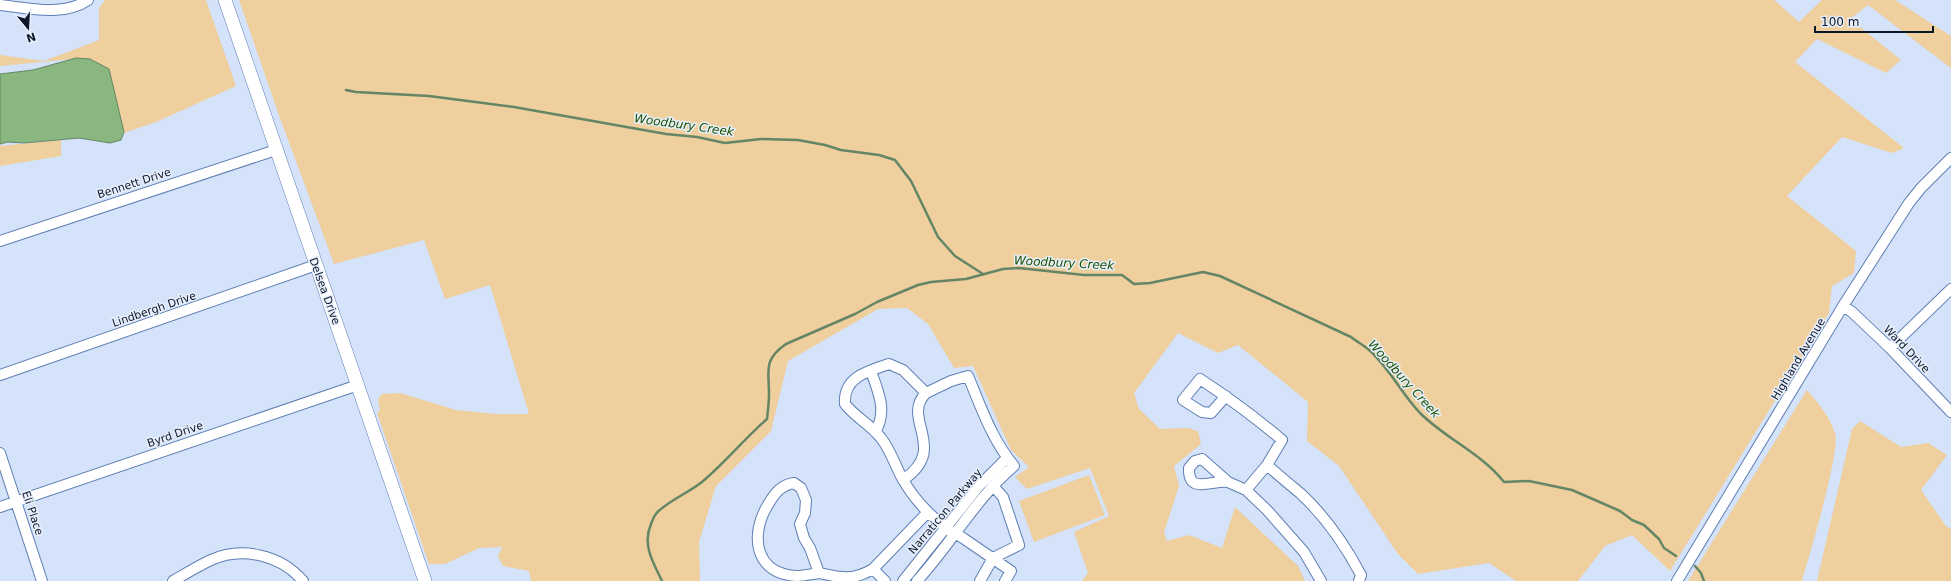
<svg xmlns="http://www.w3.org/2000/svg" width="1951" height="581" font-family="'DejaVu Sans',sans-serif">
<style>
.green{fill:#eecf9d}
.water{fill:#8ab67f;stroke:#648666}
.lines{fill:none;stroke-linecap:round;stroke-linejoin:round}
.stream{stroke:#648666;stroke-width:2.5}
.minor-casing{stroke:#5e7fb4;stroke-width:12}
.major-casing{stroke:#5e7fb4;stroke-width:14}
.minor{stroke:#fff;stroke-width:10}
.major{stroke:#fff;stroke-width:13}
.labels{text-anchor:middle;stroke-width:3;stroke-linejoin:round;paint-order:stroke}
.street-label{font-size:11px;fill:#0a172b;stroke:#e8effb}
.water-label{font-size:12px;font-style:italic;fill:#185303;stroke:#e8effb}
</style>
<rect width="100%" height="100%" fill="#d4e2fa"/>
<!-- green -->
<path class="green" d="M105,0H206L236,86L156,122L124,133L108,69L83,58L0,66V55L44,61L99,40V8Z
M239,0H1774L1799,22L1822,0H1895L1951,36V68L1868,5L1850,19L1901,60L1886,73L1817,39L1795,62L1904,148L1892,153L1842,137L1787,196L1856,251L1854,273L1832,286L1829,313L1670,571L1632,535L1605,546L1578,581H1516L1489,563L1418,574L1398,554L1339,466L1307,441L1308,402L1238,345L1218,353L1178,333L1134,393L1139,409L1160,429L1188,428L1198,431L1201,444L1174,466L1179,486L1164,532L1167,541L1189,535L1222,548L1235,507L1298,566L1305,581H1082L1088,573L1074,532L1109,516L1090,468L1027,489L1015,477L1029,467L1011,450L973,366L954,368L928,324L907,308L878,309L788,361L771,431L716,486L699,542L700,581H531L529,571L503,566L498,556L502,547L479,548L445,564H429L377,413L380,410L378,399L382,394L400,393L456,410L495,414H529L490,285L445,299L424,240L334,264L280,118Z
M61,140V156L0,166V146Z
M1807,390C1818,403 1829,415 1835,433C1841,451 1809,556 1802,581H1688Z
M1860,421L1901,447L1928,443L1947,455L1921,490L1946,526L1951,529V581H1817L1852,429Z
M1089,475L1105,515L1034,542L1019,501Z"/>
<!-- water -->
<path class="water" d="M76,58L90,59L109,69L124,132L121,140L110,143L79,138L24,143L8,142L0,144V74L33,70Z"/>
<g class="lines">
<!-- stream -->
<path class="stream" d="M346,90L356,92L429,96L514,107L666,134L697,137L725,143L761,139L798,140L825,145L841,150L879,155L895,160L911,181L938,237L955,256L983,274
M1695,566L1701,573L1704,581
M662,581C653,562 642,545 651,524C653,518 655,513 661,509C673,499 689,492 702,482C725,463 744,439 767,419C768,410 769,402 769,394C769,370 763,360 786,344L855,314L877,302L918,285L931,282L966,279L1003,269L1019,268L1084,275H1122L1134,284L1150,283L1203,272L1220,276L1351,337C1356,341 1363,345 1368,349C1389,367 1401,393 1420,413C1446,439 1481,453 1504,482L1529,481L1572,490L1620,511L1632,520L1644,525L1659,539L1664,548L1676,556"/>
<defs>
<path id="minor" d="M0,5C28,8 63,17 88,0
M0,241L276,150
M1843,306L1852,312L1890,348L1951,412
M1890,348L1951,289
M871,371C878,392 888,411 875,432
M0,375L316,265
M1226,396L1211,413L1202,412L1183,400L1200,379C1229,398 1256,418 1282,440L1267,465
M0,453L42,581
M903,480C950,448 900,419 926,393
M1228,482C1211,480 1188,495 1189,468L1195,461L1202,459L1228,482L1246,490L1267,510L1304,552L1321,581
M1246,490L1267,465C1278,475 1289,484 1300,493C1325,516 1345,545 1361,575L1359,581
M0,507L358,385
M873,569L885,581
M819,573C812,574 804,576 797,576C754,574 749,534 769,503C775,493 781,485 794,483L801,488L806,500L805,513L800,524L804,538L810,548L819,573C842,578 852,581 873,569L928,512
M173,581C185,574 198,566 211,560C242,546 281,555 303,581
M903,581L979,486L1007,458
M917,581C951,544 976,498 1014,466C992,440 981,407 968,376L951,381L926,393L903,370L889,364C868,371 843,377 845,404C855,417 871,425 881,438C890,449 895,465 902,478C916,503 938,525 963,538L1011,571L1005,581
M980,581L993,558L1019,545L1003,497L993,486
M1677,581L1843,306L1909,203L1921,188L1951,158"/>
<path id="major" d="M225,0L425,581"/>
</defs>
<!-- minor casing -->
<use href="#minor" class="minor-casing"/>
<!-- major casing -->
<use href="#major" class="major-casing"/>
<!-- minor -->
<use href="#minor" class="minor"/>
<!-- major -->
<use href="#major" class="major"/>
</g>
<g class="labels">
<!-- street labels -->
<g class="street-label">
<text transform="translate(134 183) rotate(-18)" y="4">Bennett Drive</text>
<text transform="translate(325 291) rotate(70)" y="4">Delsea Drive</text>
<text transform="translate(154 309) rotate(-19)" y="4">Lindbergh Drive</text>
<text transform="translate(1907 349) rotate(46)" y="4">Ward Drive</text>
<text transform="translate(1798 359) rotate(-59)" y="4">Highland Avenue</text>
<text transform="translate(175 434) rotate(-19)" y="4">Byrd Drive</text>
<text transform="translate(945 511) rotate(-50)" y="4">Narraticon Parkway</text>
<text transform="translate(33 513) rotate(72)" y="4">Eli Place</text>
</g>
<!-- water labels -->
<g class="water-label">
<text transform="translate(684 125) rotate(8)" y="4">Woodbury Creek</text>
<text transform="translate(1064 263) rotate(3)" y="4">Woodbury Creek</text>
<text transform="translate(1404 379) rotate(48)" y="4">Woodbury Creek</text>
</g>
</g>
<!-- north arrow -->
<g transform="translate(28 28) rotate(162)" stroke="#e8effb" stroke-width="3" paint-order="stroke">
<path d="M0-3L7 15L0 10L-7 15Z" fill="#0a172b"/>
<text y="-6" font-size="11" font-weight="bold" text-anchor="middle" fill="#0a172b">N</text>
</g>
<!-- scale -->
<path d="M1815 26v6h118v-6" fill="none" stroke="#0a172b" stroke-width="2"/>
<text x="1821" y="26" font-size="12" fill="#0a172b" stroke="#e8effb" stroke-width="3" paint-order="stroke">100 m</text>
</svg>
